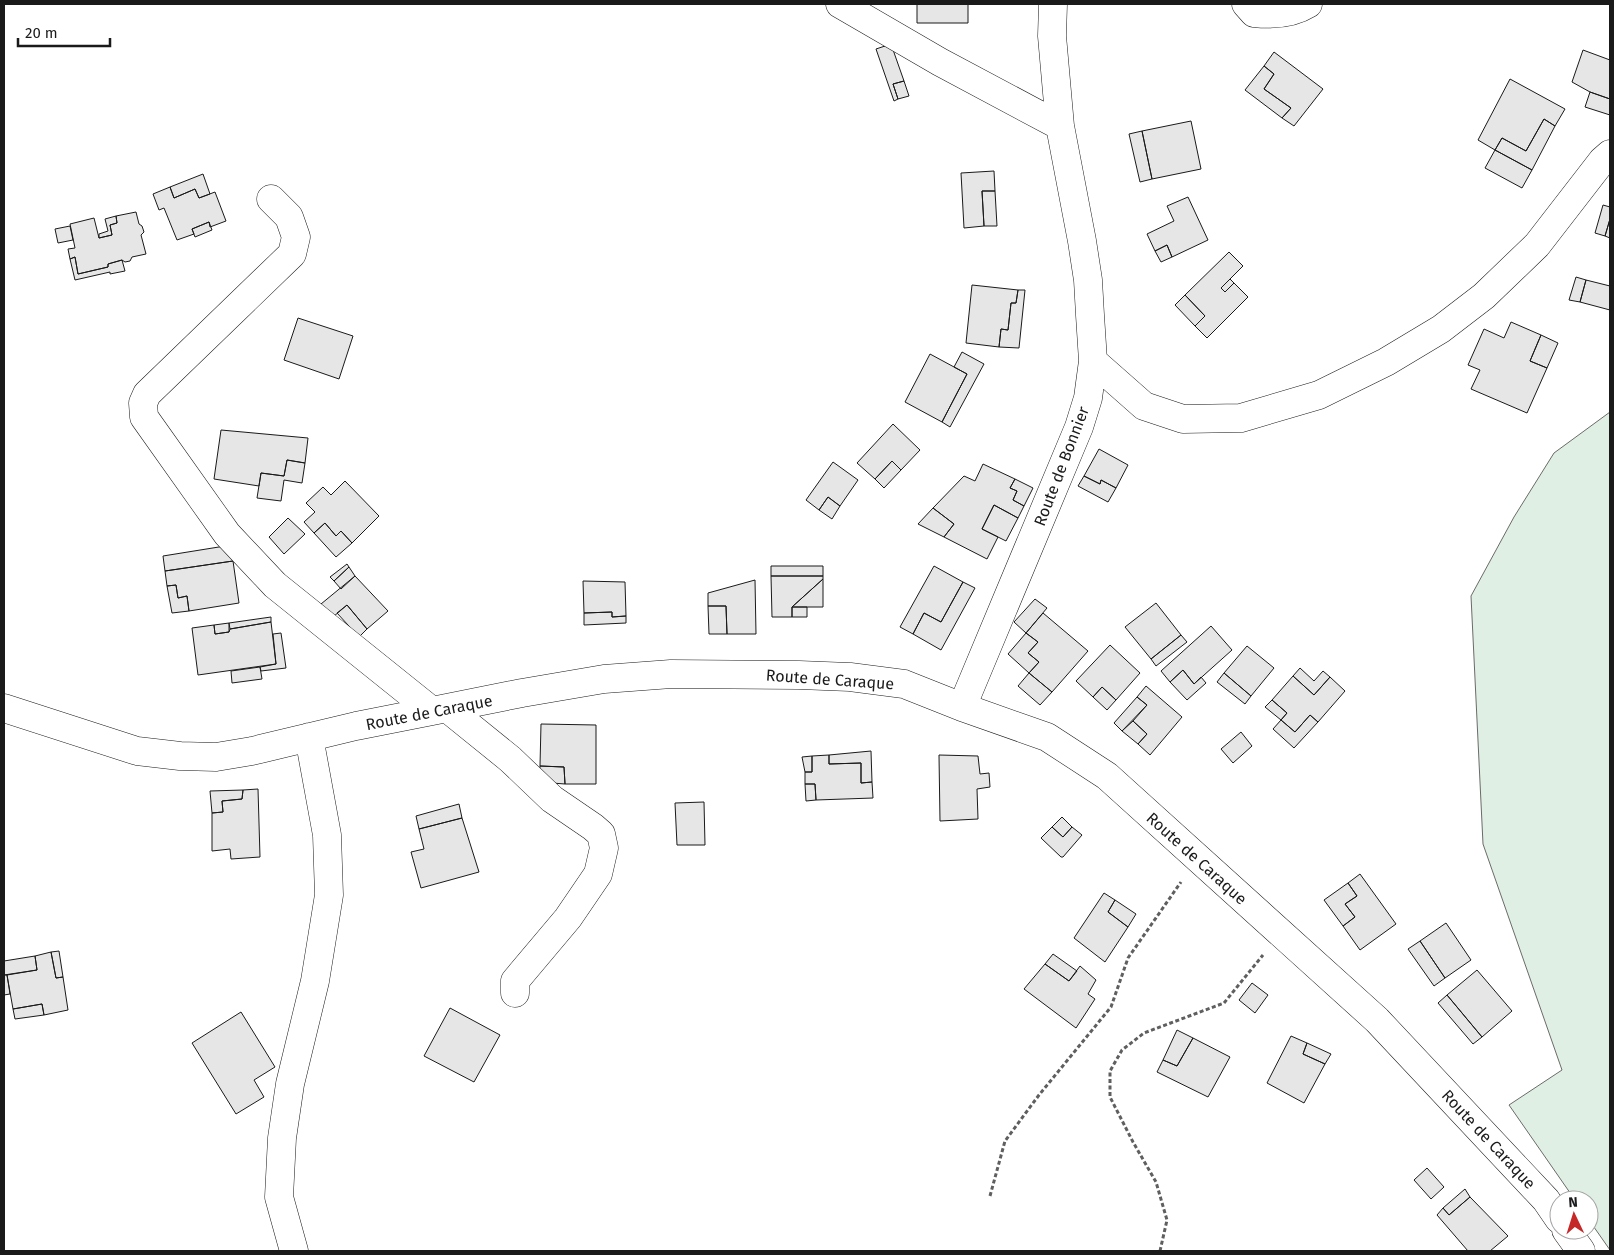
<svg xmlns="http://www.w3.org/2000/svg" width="1614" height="1255" font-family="'Fira Sans',sans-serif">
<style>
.green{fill:#e0efe3;stroke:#6a6a6a}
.building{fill:#e6e6e6;stroke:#1a1a1a}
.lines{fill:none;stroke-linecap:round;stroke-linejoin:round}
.minor-casing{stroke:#1a1a1a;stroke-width:29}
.path{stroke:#5f5f5f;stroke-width:3;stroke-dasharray:4 2.5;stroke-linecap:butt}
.minor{stroke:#fff;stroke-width:28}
.labels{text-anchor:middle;stroke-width:4;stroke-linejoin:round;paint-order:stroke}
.street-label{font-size:16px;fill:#1a1a1a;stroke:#fff}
</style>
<rect width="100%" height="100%" fill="#fff"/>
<!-- green -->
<path class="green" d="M1610,412V1250L1589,1220V1200H1575L1509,1105L1562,1070L1483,844L1471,596L1514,517L1554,453Z"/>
<!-- building -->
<path class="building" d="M917,4H968V23H917Z
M891,44L904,81L893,84L898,99L894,101L876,49Z
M1583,50L1610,60V99L1590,92L1572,82Z
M1274,52L1323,89L1294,126L1282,118L1291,108L1264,89L1274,74L1264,66Z
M1264,66L1274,74L1264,89L1291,108L1282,118L1245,90Z
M1510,79L1565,109L1555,126L1544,119L1526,151L1502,138L1495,150L1478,140Z
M904,81L909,96L898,99L893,84Z
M1590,92L1610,99V115L1585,107Z
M1544,119L1555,126L1532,170L1495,150L1502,138L1526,151Z
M1191,121L1201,169L1152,179L1142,131Z
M1142,131L1152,179L1140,182L1129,134Z
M1495,150L1532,170L1522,188L1485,168Z
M994,171L995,191H982L984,226L964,228L961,173Z
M203,174L210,194L199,198L195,189L174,198L170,187Z
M170,187L174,198L195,189L199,198L215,192L226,221L210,227L209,222L192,229L194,234L177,240L164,208L159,210L153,194Z
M982,191H995L997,226H984Z
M1188,197L1208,240L1172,257L1167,245L1155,251L1147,234L1174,221L1167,206Z
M1603,205L1610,207V219L1605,236L1595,233Z
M136,212L139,224L142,226L144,232L141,235L146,254L132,257L130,261L125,262L122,260L108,264V267L78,274L75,257L70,259L68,249L75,248L70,224L94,218L99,238L112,235L110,225L117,223L116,216Z
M116,216L117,223L110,225L112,235L99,238V234L108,231L105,219Z
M1610,219V238L1605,236Z
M209,222L212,230L195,237L192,229Z
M70,226L73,240L58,243L55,229Z
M1167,245L1172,257L1161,262L1155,251Z
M1229,252L1243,266L1221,288L1225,292L1234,283L1248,297L1207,338L1195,326L1205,316L1185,295Z
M75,257L78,274L108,267V264L122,260L125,271L110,274V272L75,280L70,259Z
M1576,277L1586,280L1580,302L1569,300Z
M1230,279L1234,283L1225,292L1221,288Z
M1586,280L1610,286V310L1580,302Z
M972,285L1018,290L1016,303H1011L1008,330L1001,329L999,347L966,343Z
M1018,290H1025L1019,348L999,347L1001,329L1008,330L1011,303H1016Z
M1185,295L1205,316L1195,326L1175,305Z
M298,318L353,336L339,379L284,360Z
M1511,322L1541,335L1530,361L1547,368L1527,413L1471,389L1480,370L1468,365L1484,329L1504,338Z
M1541,335L1558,343L1547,368L1530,361Z
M962,352L984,364L950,427L942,422L967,374L954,367Z
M930,354L967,374L942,422L905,402Z
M893,424L920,450L901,470L892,461L875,479L857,463Z
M221,430L308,438L305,463L287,460L284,476L261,473L259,486L214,479Z
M1099,449L1128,465L1116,488L1101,480L1100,484L1084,476Z
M287,460L305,463L302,483L284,480L281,501L257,498L261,473L284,476Z
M892,461L901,470L884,488L875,479Z
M833,462L858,480L840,506L828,497L819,510L806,500Z
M983,464L1015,479L1010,488L1017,491L1013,500L1024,506L1018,518L994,505L982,529L998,537L987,559L944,537L954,524L933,508L964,476L975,481Z
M1084,476L1100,484L1101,480L1116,488L1108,502L1078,486Z
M1015,479L1033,488L1024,506L1013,500L1017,491L1010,488Z
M345,481L379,516L352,543L341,531L336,536L325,523L314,533L304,522L315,512L306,503L323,487L331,495Z
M828,497L840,506L832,519L819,510Z
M994,505L1018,518L1006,541L982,529Z
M933,508L954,524L944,537L918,524Z
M288,518L305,534L284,554L269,537Z
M325,523L336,536L341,531L352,543L336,557L314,533Z
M225,546L233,561L165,571L163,556Z
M233,561L239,603L189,611L187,596L178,598L176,585L167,586L165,571Z
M347,564L349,567L334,581L330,577Z
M771,566H823V576H771Z
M934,566L963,582L941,622L924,613L913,634L900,627Z
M349,567L355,576L341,589L334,581Z
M355,576L388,611L367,629L347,605L333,617L321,604Z
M771,576H823V579L792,607V617H772Z
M823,579V607H792Z
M755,580L756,634H727L726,606H708V593Z
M583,581L625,582L626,616L612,617V612L584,613Z
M963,582L975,588L941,650L913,634L924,613L941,622Z
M176,585L178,598L187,596L189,611L172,613L167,586Z
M1035,599L1047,608L1026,633L1014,622Z
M1156,603L1181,635L1151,659L1125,627Z
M347,605L367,629L359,637L337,613Z
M708,606H726L727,634H709Z
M792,607H807V617H792Z
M612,612V617L626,616V623L584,625V613Z
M1043,613L1088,651L1052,692L1029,673L1039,662L1028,653L1038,642L1026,633Z
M271,617V622L230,629L229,623Z
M271,622L276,664L198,675L192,628L214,625L215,634L229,632L230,629Z
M229,623V632L215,634L214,625Z
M1211,626L1232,650L1194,684L1183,670L1170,682L1161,671Z
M281,633L286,668L261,671L260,667L276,664L273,634Z
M1026,633L1038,642L1028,653L1039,662L1029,673L1008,654Z
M1181,635L1187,642L1156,666L1151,659Z
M1110,645L1140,673L1116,700L1102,687L1093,697L1076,681Z
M1247,646L1274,668L1251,696L1224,673Z
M260,667L262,679L232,683L231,671Z
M1300,668L1314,681L1323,671L1330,677L1314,695L1293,676Z
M1183,670L1194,684L1201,677L1206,683L1187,700L1170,682Z
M1029,673L1052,692L1040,705L1018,686Z
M1224,673L1251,696L1245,704L1217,682Z
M1293,676L1314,695L1330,677L1345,691L1318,722L1310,715L1295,732L1281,720L1287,713L1272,700Z
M1146,686L1182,717L1150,755L1138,744L1147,734L1133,721L1147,705L1137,697Z
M1102,687L1116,700L1107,710L1093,697Z
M1137,697L1147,705L1122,731L1114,723Z
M1272,700L1287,713L1281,720L1265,707Z
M1310,715L1318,722L1294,748L1273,729L1281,720L1295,732Z
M1133,721L1147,734L1138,744L1122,731Z
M541,724L596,725V784H565L564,767L540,766Z
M1241,732L1252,746L1233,763L1221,749Z
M871,751L872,782L861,783V763L829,764V755Z
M829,755V764L861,763V783L872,782L873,798L816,800L815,784H805V772H812V756Z
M939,755L978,756L980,774L989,773L990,787L977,789L978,819L940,821Z
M812,756V772H805L802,757Z
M540,766L564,767L565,784L539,782Z
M805,784H815L816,800L806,801Z
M258,789L260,857L231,859L230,849L212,851V813L223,812L222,801L242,799L243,790Z
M243,790L242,799L222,801L223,812L212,813L210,791Z
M704,802L705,845H677L675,803Z
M459,804L462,818L419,829L416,816Z
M1062,817L1072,827L1063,837L1052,827Z
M462,818L479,872L421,888L411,852L424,849L419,829Z
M1052,827L1063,837L1072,827L1082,835L1063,857H1061L1041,838Z
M1360,874L1396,924L1360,950L1343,926L1355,917L1345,904L1357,896L1348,883Z
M1348,883L1357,896L1345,904L1355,917L1343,926L1324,900Z
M1104,893L1115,900L1108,912L1128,927L1105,962L1074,938Z
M1115,900L1136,914L1128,927L1108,912Z
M1446,923L1471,960L1445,978L1420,941Z
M1420,941L1445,978L1434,986L1408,949Z
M59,951L63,977L56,978L51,952Z
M51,952L56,978L63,977L68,1010L44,1015L42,1004L13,1009L7,975L37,970L35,956Z
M1053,954L1077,971L1069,981L1045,964Z
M35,956L37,970L4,975V961Z
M1045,964L1069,981L1080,966L1096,980L1088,994L1095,999L1076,1028L1024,989Z
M1477,970L1512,1011L1482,1037L1447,995Z
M4,975H7L10,994L4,995Z
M1252,983L1268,995L1255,1013L1239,1000Z
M1447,995L1482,1037L1473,1044L1438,1003Z
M42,1004L44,1015L15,1019L13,1009Z
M450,1008L500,1035L474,1082L424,1056Z
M241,1012L275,1067L254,1080L264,1097L236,1114L192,1043Z
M1177,1030L1193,1038L1177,1066L1163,1060Z
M1291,1036L1307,1043L1303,1054L1325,1064L1304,1103L1267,1083Z
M1193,1038L1230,1057L1208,1097L1157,1072L1163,1060L1177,1066Z
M1307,1043L1331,1054L1325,1064L1303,1054Z
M1427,1168L1444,1187L1431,1199L1414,1180Z
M1465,1189L1470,1197L1449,1215L1443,1208Z
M1470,1197L1508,1236L1490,1251H1468L1437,1215L1443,1208L1449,1215Z"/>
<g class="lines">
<defs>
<path id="minor" d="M840,4L940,62L1060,126
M1246,4L1254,13C1272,15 1292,14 1308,4
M271,199L289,217L296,237L292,254L147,394L143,403L144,417L227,534L275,585L432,711
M1093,361L1144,406L1183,419L1241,418L1319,395L1386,362L1441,329L1484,296L1537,245L1602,161L1610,154
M962,707L1079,427L1088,398L1093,361L1090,315L1088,280L1082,241L1060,126L1052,36L1053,4
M4,708L137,751L180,756L216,757L252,751L356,726L432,711L522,693L604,679L671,674L799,675L850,677L904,684L962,707L1047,737L1107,776L1377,1020L1546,1200L1559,1219
M447,708L510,759L552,799L593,827L601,834L604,848L598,874L568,918L515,981V993
M1566,1230L1581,1251
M294,1251L279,1197L282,1138L290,1084L315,981L329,895L327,835L309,737"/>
</defs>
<!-- minor casing -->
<use href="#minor" class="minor-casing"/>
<!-- path -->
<path class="path" d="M990,1196L1005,1141L1039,1095L1111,1007L1128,958L1181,882
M1160,1251L1167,1220L1156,1182L1133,1142L1110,1097V1071L1122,1050L1144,1033L1224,1003L1263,955"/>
<!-- minor -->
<use href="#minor" class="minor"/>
</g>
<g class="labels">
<!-- street labels -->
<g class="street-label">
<text transform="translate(1061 466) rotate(-69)" y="6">Route de Bonnier</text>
<text transform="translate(830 679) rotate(4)" y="6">Route de Caraque</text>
<text transform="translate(429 712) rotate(-11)" y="6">Route de Caraque</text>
<text transform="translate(1197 858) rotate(42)" y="6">Route de Caraque</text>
<text transform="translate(1489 1139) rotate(47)" y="6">Route de Caraque</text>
</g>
</g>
<!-- border -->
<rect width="1614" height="1255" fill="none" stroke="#1a1a1a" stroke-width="10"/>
<!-- north arrow -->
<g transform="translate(1574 1215) rotate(356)"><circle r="24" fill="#ffffff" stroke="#a3a3a3"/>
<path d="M0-4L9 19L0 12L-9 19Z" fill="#c62828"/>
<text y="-8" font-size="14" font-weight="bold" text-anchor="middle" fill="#1a1a1a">N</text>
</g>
<!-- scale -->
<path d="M18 38v8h92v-8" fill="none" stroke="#1a1a1a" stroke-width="2.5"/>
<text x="25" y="38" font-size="15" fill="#1a1a1a" stroke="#ffffff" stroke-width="4" paint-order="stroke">20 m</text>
</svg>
